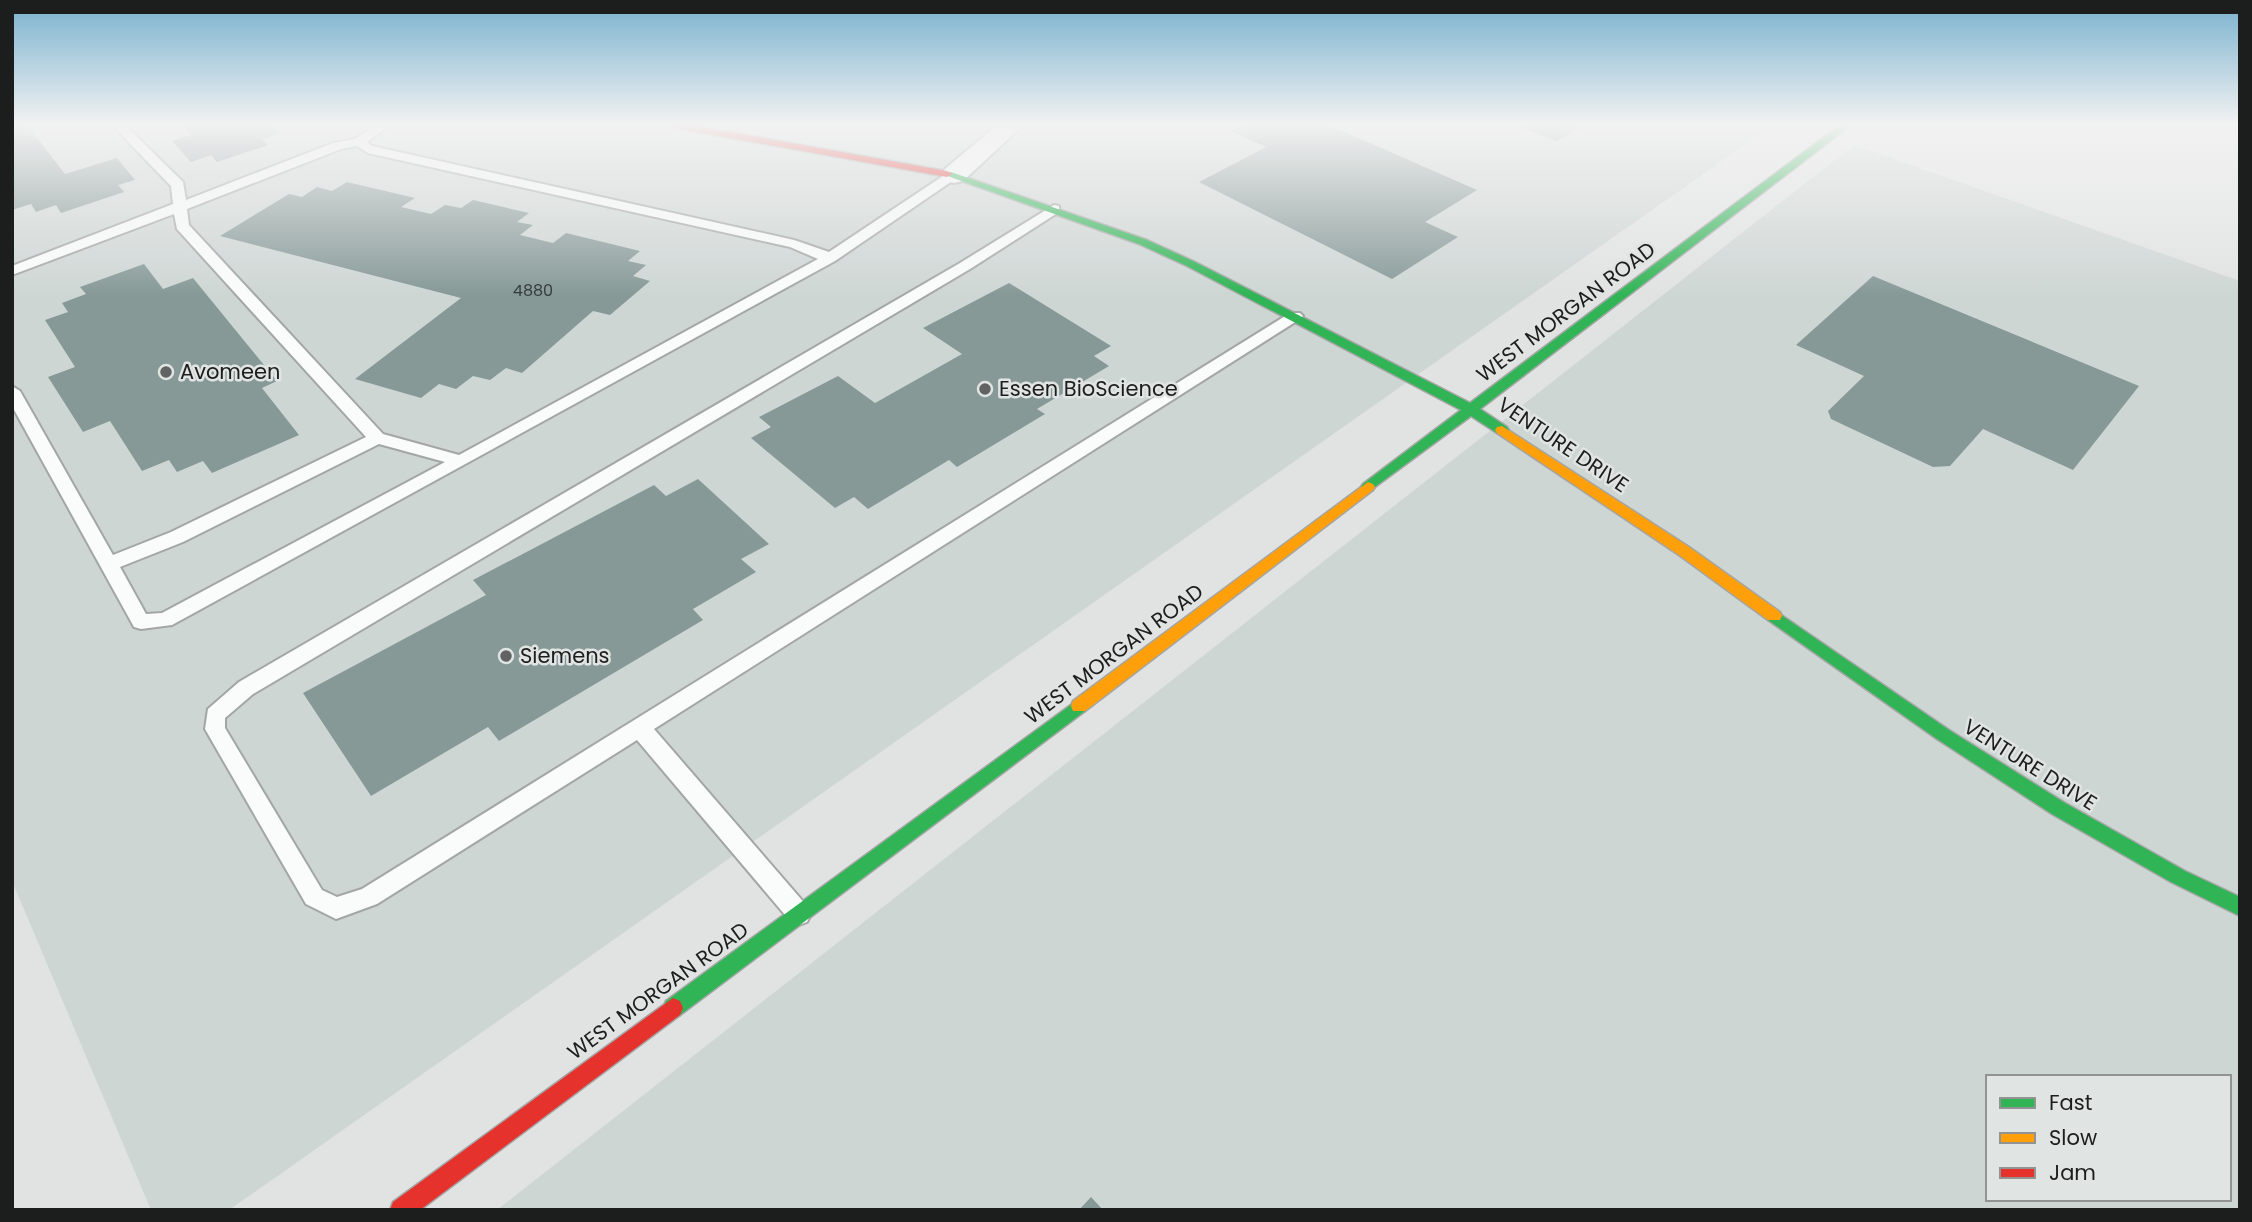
<svg xmlns="http://www.w3.org/2000/svg" width="2252" height="1222" font-family="Poppins,sans-serif">
<style>
.built{fill:#ced6d4;fill-rule:evenodd}
.building{fill:#869997}
.lines{fill:none;stroke-linecap:round;stroke-linejoin:round}
.lane-casing{stroke:#a4a6a6;stroke-width:4}
.street-casing{stroke:#a4a6a6;stroke-width:4}
.fast-casing{stroke:#a4a6a6;stroke-width:3}
.slow-casing{stroke:#a4a6a6;stroke-width:3}
.jam-casing{stroke:#a4a6a6;stroke-width:3}
.lane{fill:#fafbfb;fill-rule:evenodd}
.street{fill:#fafbfb;fill-rule:evenodd}
.fast{fill:#30b455;fill-rule:evenodd}
.slow{fill:#ff9f0a;fill-rule:evenodd}
.jam{fill:#e5322d;fill-rule:evenodd}
.poi-dot{fill:#616262;stroke:#e0e4e3;stroke-width:2.5}
.labels{text-anchor:middle;stroke-width:5;stroke-linejoin:round;paint-order:stroke}
.far-number-label{font-size:16px;fill:#363c3c}
.street-label{font-size:21px;fill:#1c1d1d;stroke:#e0e4e3}
.poi-label{font-size:21px;fill:#1c1d1d;stroke:#e0e4e3;text-anchor:start}
</style>
<rect width="100%" height="100%" fill="#e1e3e2"/>
<!-- built -->
<path class="built" d="M12,125H1773L229,1210H151L12,881Z
M1854,145L2240,281V1210H497ZM1988,1077H2229V1199H1988Z"/>
<!-- building -->
<path class="building" d="M12,125H27L65,174L117,158L135,180L118,185L124,192L61,213L56,205L36,212L31,204L12,210Z
M182,125H278L274,127L281,133L262,139L268,145L217,162L211,155L191,162L172,141L191,135Z
M1244,125H1329L1477,190L1425,222L1458,237L1392,279L1199,182L1266,147L1231,131Z
M1515,125H1584L1557,141Z
M347,182L415,198L401,207L431,214L445,205L461,208L473,200L529,213L517,222L533,225L520,235L553,243L566,233L640,251L628,261L646,265L633,276L650,281L610,315L593,311L522,373L506,368L490,380L473,376L456,389L439,384L421,398L355,379L461,298L220,236L289,194L302,197L317,187L332,191Z
M144,264L163,289L193,278L277,381L262,388L299,435L212,473L203,461L177,472L169,460L142,471L110,421L83,432L48,377L75,367L45,320L68,312L62,303L86,294L80,287Z
M1873,276L2139,386L2073,470L1983,429L1950,466L1933,467L1831,419L1828,411L1864,376L1796,345Z
M1009,283L1111,346L1094,356L1109,366L1037,409L1045,414L957,467L949,460L868,509L854,497L835,508L751,438L771,427L759,417L838,376L875,403L962,354L923,328Z
M698,479L769,544L741,559L756,572L693,609L703,620L499,741L488,727L371,796L303,693L486,595L473,580L654,485L666,496Z
M1091,1197L1103,1210H1079Z"/>
<g class="lines">
<defs>
<path id="lane" d="M112,125H125L183,182L186,200L333,143L355,139L376,125H390L367,142L372,146L794,240L829,252L949,172L954,171L961,175L835,261L172,625L141,629L134,627L12,406V386L20,391L113,555L171,532L366,437L177,229L174,214L12,275V266L173,204L171,186ZM357,146L368,153L790,247L818,259L459,455L383,434L189,225L187,209L341,149ZM379,444L445,462L162,613L146,614L120,567L183,542Z
M1054,205L1059,206V212L970,269L253,694L225,718V728L322,890L337,897L362,889L1290,313H1300L1303,316L1300,319L654,729L807,906L811,914L807,922L799,925L791,922L637,740L377,904L336,919L306,904L205,729L208,709L239,682L960,263Z"/>
<path id="street" d="M997,125H1023L963,181L954,183L945,181L941,175L945,169Z"/>
<path id="fast" d="M1840,125H1851L1480,409L1507,427L1509,430L1507,433H1497L1471,416L1368,492L1363,490L1361,487L1363,484L1461,410L1187,266L1139,244L942,174L951,172L1147,240L1195,262L1470,403Z
M1774,610L1949,730L2065,803L2185,871L2240,897V916L2171,882L2052,814L1937,739L1768,620L1766,616Z
M1079,699L1085,701L1087,706L1085,711L680,1015L673,1018L666,1015L663,1008L666,1001Z"/>
<path id="slow" d="M1502,426L1689,547L1780,612L1782,616L1780,620H1768L1679,555L1497,433L1495,430L1497,427Z
M1368,482L1373,484L1375,487L1373,490L1085,711H1073L1071,706L1073,701Z"/>
<path id="jam" d="M671,125H691L947,171L952,174L947,177L676,128Z
M673,998L680,1001L683,1008L680,1015L420,1210H390L393,1202Z"/>
</defs>
<!-- lane casing -->
<use href="#lane" class="lane-casing"/>
<!-- street casing -->
<use href="#street" class="street-casing"/>
<!-- fast casing -->
<use href="#fast" class="fast-casing"/>
<!-- slow casing -->
<use href="#slow" class="slow-casing"/>
<!-- jam casing -->
<use href="#jam" class="jam-casing"/>
<!-- lane -->
<use href="#lane" class="lane"/>
<!-- street -->
<use href="#street" class="street"/>
<!-- fast -->
<use href="#fast" class="fast"/>
<!-- slow -->
<use href="#slow" class="slow"/>
<!-- jam -->
<use href="#jam" class="jam"/>
</g>
<!-- sky -->
<linearGradient id="sky" x2="0" y2="1"><stop stop-color="#78b1ce"/><stop offset="0.42" stop-color="#f2f2f2"/><stop offset="1" stop-color="#f2f2f2" stop-opacity="0"/></linearGradient>
<rect width="2252" height="296" fill="url(#sky)"/>
<!-- markers -->
<g class="poi-dot">
<circle cx="166" cy="372" r="7"/>
<circle cx="985" cy="389" r="7"/>
<circle cx="506" cy="656" r="7"/>
</g>
<g class="labels">
<!-- far-number labels -->
<g class="far-number-label">
<text x="533" y="296">4880</text>
</g>
<!-- street labels -->
<g class="street-label">
<text transform="translate(1566 312) rotate(-37)" y="7">WEST MORGAN ROAD</text>
<text transform="translate(1563 445) rotate(34)" y="7">VENTURE DRIVE</text>
<text transform="translate(1114 654) rotate(-37)" y="7">WEST MORGAN ROAD</text>
<text transform="translate(2030 765) rotate(32)" y="7">VENTURE DRIVE</text>
<text transform="translate(658 991) rotate(-36)" y="7">WEST MORGAN ROAD</text>
</g>
<!-- poi labels -->
<g class="poi-label">
<text x="180" y="379">Avomeen</text>
<text x="999" y="396">Essen BioScience</text>
<text x="520" y="663">Siemens</text>
</g>
</g>
<!-- border -->
<rect width="2252" height="1222" fill="none" stroke="#1c1d1d" stroke-width="28"/>
<!-- legend -->
<rect x="1986" y="1075" width="245" height="126" fill="#e0e4e3" stroke="#929494" stroke-width="2"/>
<rect x="2000" y="1098" width="35" height="10" fill="#30b455" stroke="#929494" stroke-width="2"/>
<text x="2049" y="1110" font-size="21" fill="#1c1d1d">Fast</text>
<rect x="2000" y="1133" width="35" height="10" fill="#ff9f0a" stroke="#929494" stroke-width="2"/>
<text x="2049" y="1145" font-size="21" fill="#1c1d1d">Slow</text>
<rect x="2000" y="1168" width="35" height="10" fill="#e5322d" stroke="#929494" stroke-width="2"/>
<text x="2049" y="1180" font-size="21" fill="#1c1d1d">Jam</text>
</svg>
